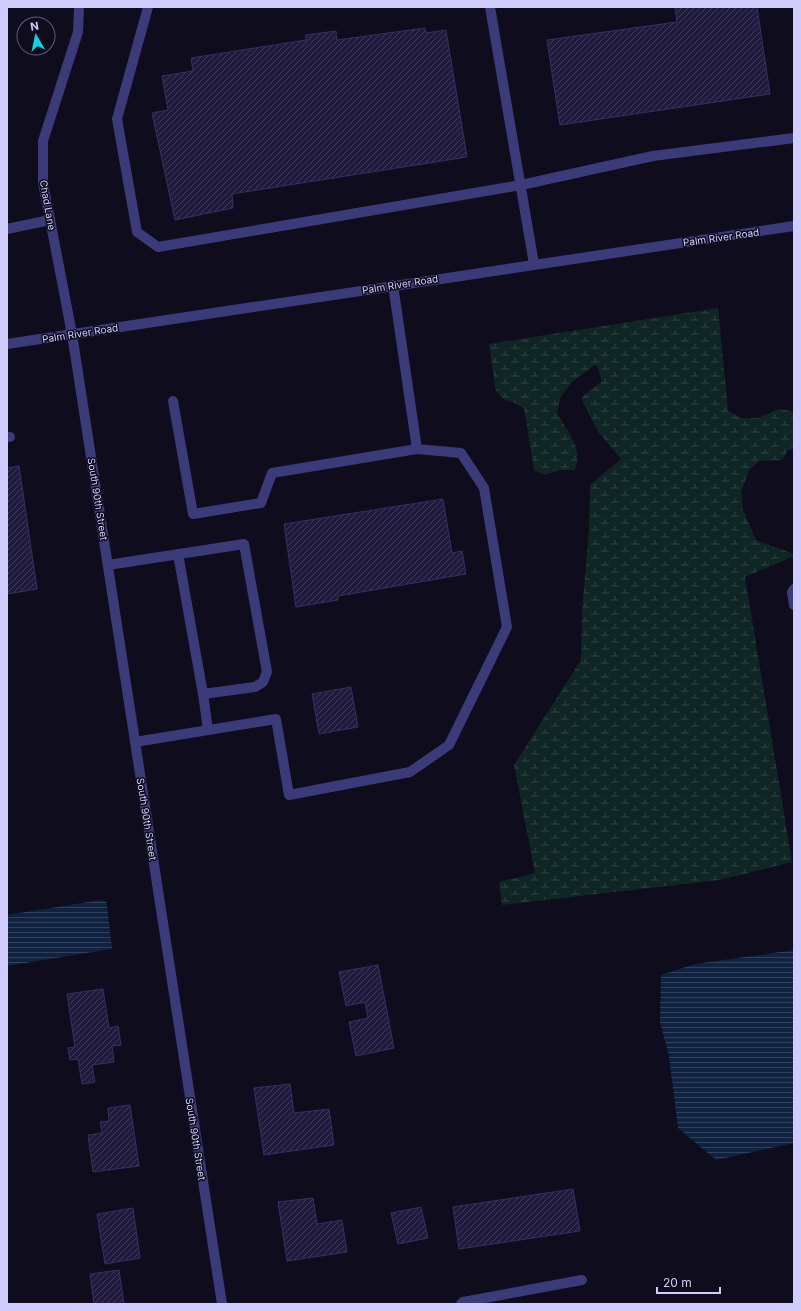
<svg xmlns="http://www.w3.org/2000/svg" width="801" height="1311" font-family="Inter,sans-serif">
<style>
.wetland{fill:url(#wetland-marsh)}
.water{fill:url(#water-rules)}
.building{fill:url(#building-hatch);stroke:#382e67}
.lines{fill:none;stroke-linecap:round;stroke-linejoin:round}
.service{stroke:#3c3b79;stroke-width:10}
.minor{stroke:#3c3b79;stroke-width:10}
.tertiary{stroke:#3c3b79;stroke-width:10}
.labels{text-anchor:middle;stroke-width:3;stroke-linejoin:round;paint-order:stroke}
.street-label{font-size:10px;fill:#d0ccfc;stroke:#0f0d1d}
</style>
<defs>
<pattern id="wetland-marsh" width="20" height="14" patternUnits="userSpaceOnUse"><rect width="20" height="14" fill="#102625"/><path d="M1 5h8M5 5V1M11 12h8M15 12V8" fill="none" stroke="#324446"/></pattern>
<pattern id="water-rules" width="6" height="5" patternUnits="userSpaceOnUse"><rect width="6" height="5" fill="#0f223f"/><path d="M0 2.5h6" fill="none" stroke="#31415c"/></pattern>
<pattern id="building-hatch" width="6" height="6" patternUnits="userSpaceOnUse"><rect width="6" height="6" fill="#201a3c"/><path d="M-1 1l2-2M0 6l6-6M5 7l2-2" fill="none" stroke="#3f3a59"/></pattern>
</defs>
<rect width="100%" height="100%" fill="#0f0d1d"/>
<!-- wetland -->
<path class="wetland" d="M718,308L728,411L741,418H758L779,409L794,411V449L788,450L782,460L759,461L749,470L741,492L743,510L756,540L794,554V556L745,577L792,862L719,880L502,905L499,882L535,873L514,765L581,660L582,612L589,529L590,485L621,459L599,433L581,398L602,381L596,364L572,382L561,396L557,412C566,431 584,447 575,470H559L544,475L534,470L524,408L517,404L505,400L496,391L489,344Z"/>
<!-- water -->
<path class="water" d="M101,900L106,901L107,906L112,948L111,949L7,966V915Z
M794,950V1143L716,1160L678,1128L669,1056L660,1022L661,975L695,964Z"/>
<!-- building -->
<path class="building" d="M675,7H757L770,94L560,125L547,40L677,22Z
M425,28L426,33L446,30L467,157L232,194L233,208L175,220L152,113L168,110L162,76L193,71L191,58L306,40V35L336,31L337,40Z
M19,466L37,589L7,594V468Z
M443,499L452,553L462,551L466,574L338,596V600L296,607L284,524Z
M351,687L358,727L319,734L312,694Z
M378,965L394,1048L356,1056L349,1022L368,1018L365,1002L346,1006L339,972Z
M103,989L109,1028L118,1026L121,1045L112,1046L114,1062L92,1065L95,1082L82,1084L78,1059L70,1060L68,1048L75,1047L67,994Z
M290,1084L294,1113L329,1109L334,1145L264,1155L254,1088Z
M130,1105L139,1166L93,1172L88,1135L102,1133L100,1122L109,1121L108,1108Z
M573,1189L580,1231L459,1249L453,1207Z
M313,1198L317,1224L342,1220L347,1252L287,1261L278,1202Z
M421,1207L428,1238L398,1244L391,1213Z
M133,1208L140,1258L105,1264L97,1214Z
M119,1270L124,1304H94L90,1274Z"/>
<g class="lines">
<!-- service -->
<path class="service" d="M148,7L117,119L137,232L158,247L521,185L653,156L794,138
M490,7L534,264
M7,229L50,220
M173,401L193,514L261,503L272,473L417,449
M7,437H10
M108,565L244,544L267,672L263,682L255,687L203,694L178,554
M794,589L792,592L794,605
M203,694L208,730
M135,742L276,719L289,795L410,772L449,745L507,627L484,488L461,453L417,449L393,285
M461,1304L463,1302L582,1280"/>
<!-- minor -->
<path class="minor" d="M79,7L78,32L43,141V183L72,334L222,1304"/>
<!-- tertiary -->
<path class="tertiary" d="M7,344L794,226"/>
</g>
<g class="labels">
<!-- street labels -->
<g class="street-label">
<text transform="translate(48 205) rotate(80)" y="4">Chad Lane</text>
<text transform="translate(721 237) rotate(-8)" y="4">Palm River Road</text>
<text transform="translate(400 284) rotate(-9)" y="4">Palm River Road</text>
<text transform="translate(80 333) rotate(-9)" y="4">Palm River Road</text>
<text transform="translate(98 499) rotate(81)" y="4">South 90th Street</text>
<text transform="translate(147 819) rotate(81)" y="4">South 90th Street</text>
<text transform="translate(196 1139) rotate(81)" y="4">South 90th Street</text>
</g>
</g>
<!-- border -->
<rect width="801" height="1311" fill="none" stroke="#d0ccfc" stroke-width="16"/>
<!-- north arrow -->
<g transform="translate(36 36) rotate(351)"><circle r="19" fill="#0f0d1d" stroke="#5c5976"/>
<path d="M0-3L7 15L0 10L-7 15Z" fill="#0fd4e4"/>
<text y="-6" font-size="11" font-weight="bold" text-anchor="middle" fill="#d0ccfc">N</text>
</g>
<!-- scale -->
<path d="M657 1287v6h63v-6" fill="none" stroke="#d0ccfc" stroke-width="2"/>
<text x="663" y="1287" font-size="12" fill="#d0ccfc" stroke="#0f0d1d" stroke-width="3" paint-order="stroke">20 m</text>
</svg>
